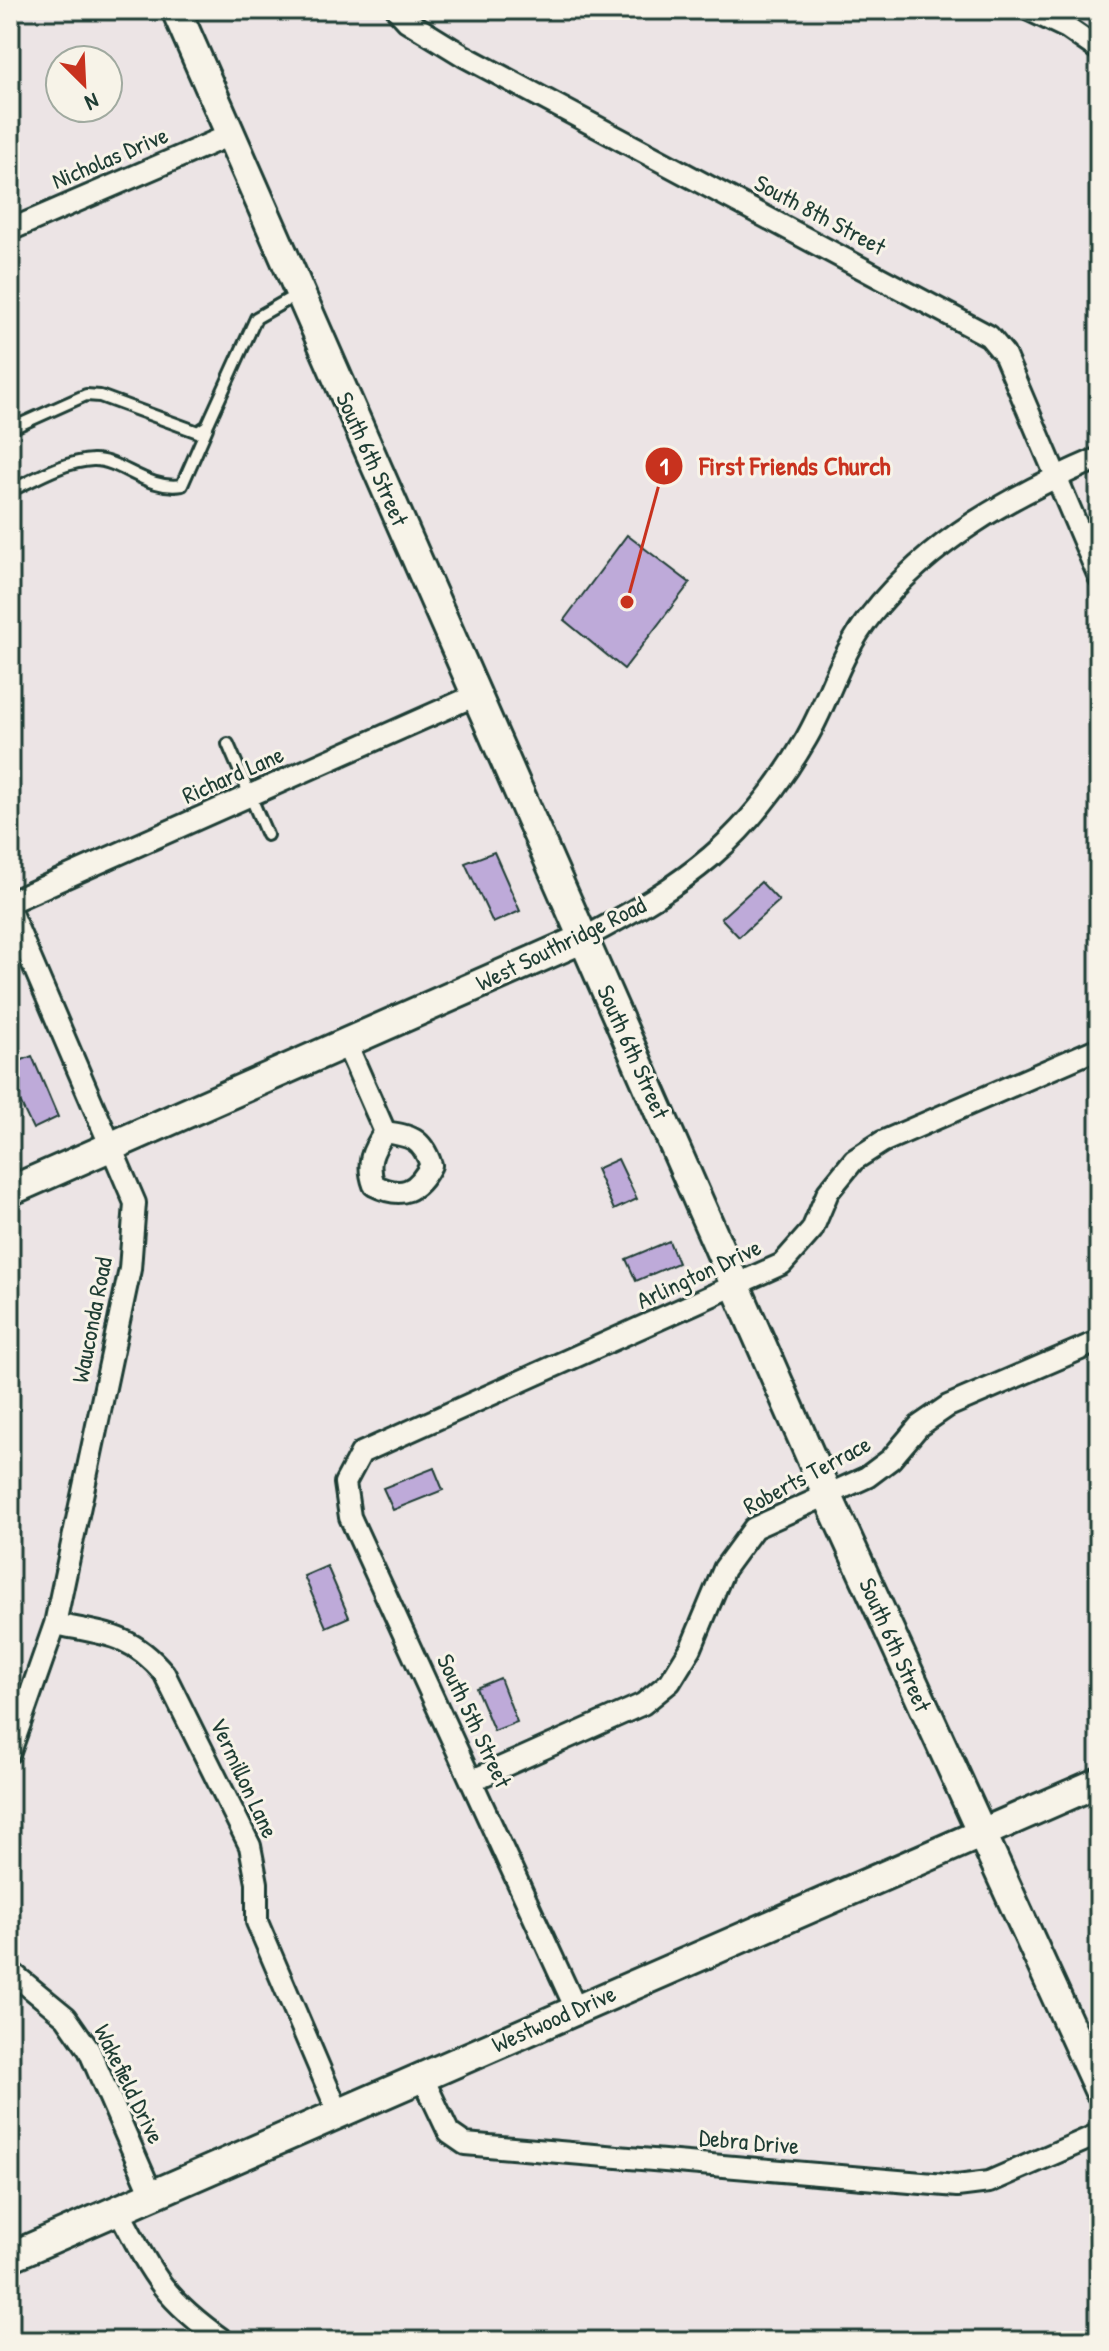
<svg xmlns="http://www.w3.org/2000/svg" width="1109" height="2351" font-family="'Patrick Hand',sans-serif">
<style>
.building{fill:#beaad9;stroke:#1f3d34;stroke-width:2}
.lines{fill:none;stroke-linecap:round;stroke-linejoin:round}
.lane-casing{stroke:#1f3d34;stroke-width:16}
.street-casing{stroke:#1f3d34;stroke-width:26}
.secondary-casing{stroke:#1f3d34;stroke-width:34}
.lane{stroke:#f7f3e8;stroke-width:10}
.street{stroke:#f7f3e8;stroke-width:20}
.secondary{stroke:#f7f3e8;stroke-width:28}
.labels{text-anchor:middle;stroke-width:6;stroke-linejoin:round;paint-order:stroke}
.street-label{font-size:24px;fill:#1f3d34;stroke:#f7f3e8}
.leader{fill:none;stroke:#c8321e;stroke-width:3}
.callout-dot{fill:#c8321e;stroke:#f7f3e8;stroke-width:3}
.mark-label{font-size:24px;text-anchor:middle;font-weight:bold;fill:#fff}
.callout-label{font-size:26px;text-anchor:middle;font-weight:bold;fill:#c8321e;stroke:#f7f3e8;stroke-width:6;stroke-linejoin:round;paint-order:stroke}
</style>
<rect width="100%" height="100%" fill="#ece4e5"/>
<filter id="ink" filterUnits="userSpaceOnUse"><feTurbulence type="fractalNoise" baseFrequency=".0125" numOctaves="2"/><feDisplacementMap in="SourceGraphic" scale="16" xChannelSelector="R" yChannelSelector="G"/><feConvolveMatrix kernelMatrix="1 2 1 2 8 2 1 2 1" color-interpolation-filters="sRGB"/></filter>
<g filter="url(#ink)">
<!-- building -->
<path class="building" d="M627,535L690,583L624,669L564,620Z
M494,852L520,911L493,923L465,863Z
M761,882L779,901L739,937L721,918Z
M32,1056L58,1117L33,1129L10,1081V1065Z
M618,1159L637,1199L614,1210L596,1169Z
M669,1241L678,1263L636,1281L626,1259Z
M434,1468L443,1490L393,1510L383,1488Z
M327,1566L349,1617L326,1627L304,1576Z
M500,1678L517,1722L494,1731L476,1688Z"/>
<g class="lines">
<defs>
<path id="lane" d="M10,429L86,395L100,396L198,432L207,426L256,318L298,294
M10,491C35,479 65,461 93,460C121,459 147,491 182,485L207,428
M228,744L267,835"/>
<path id="street" d="M397,10L407,21L464,56L989,336L1004,354L1099,577
M1029,10L1067,28L1099,50
M10,230L230,135
M10,902L476,695
M10,911L135,1203L130,1269L55,1624L10,1752
M584,938C686,884 747,841 806,739C830,698 839,655 871,615C930,540 1012,495 1099,458
M346,1043L385,1132C372,1151 366,1163 374,1185C402,1199 417,1192 431,1165C422,1138 411,1136 385,1132
M55,1624C103,1634 131,1633 164,1673L250,1846L257,1883V1922L339,2114
M473,1780L643,1704L670,1682L691,1648L724,1569L754,1528L867,1477L891,1459L919,1426L948,1406L1099,1341
M10,1971L66,2017L89,2050L153,2197
M576,2009L350,1517L345,1483L361,1453L782,1264L812,1230L828,1192L854,1160L882,1142L1099,1048
M423,2078L449,2133L465,2144L957,2186L989,2182L1099,2134
M119,2211C153,2276 163,2298 224,2341"/>
<path id="secondary" d="M176,10L827,1494L1099,2090
M10,1191L584,938
M10,2257L1099,1782"/>
</defs>
<!-- lane casing -->
<use href="#lane" class="lane-casing"/>
<!-- street casing -->
<use href="#street" class="street-casing"/>
<!-- secondary casing -->
<use href="#secondary" class="secondary-casing"/>
<!-- lane -->
<use href="#lane" class="lane"/>
<!-- street -->
<use href="#street" class="street"/>
<!-- secondary -->
<use href="#secondary" class="secondary"/>
</g>
</g>
<g class="labels">
<!-- street labels -->
<g class="street-label">
<text transform="translate(110 158) rotate(-23)" y="8">Nicholas Drive</text>
<text transform="translate(820 215) rotate(28)" y="8">South 8th Street</text>
<text transform="translate(372 459) rotate(66)" y="8">South 6th Street</text>
<text transform="translate(233 775) rotate(-24)" y="8">Richard Lane</text>
<text transform="translate(561 944) rotate(-26)" y="8">West Southridge Road</text>
<text transform="translate(633 1052) rotate(66)" y="8">South 6th Street</text>
<text transform="translate(699 1274) rotate(-25)" y="8">Arlington Drive</text>
<text transform="translate(92 1320) rotate(-79)" y="8">Wauconda Road</text>
<text transform="translate(807 1475) rotate(-28)" y="8">Roberts Terrace</text>
<text transform="translate(895 1645) rotate(66)" y="8">South 6th Street</text>
<text transform="translate(474 1721) rotate(65)" y="8">South 5th Street</text>
<text transform="translate(244 1778) rotate(65)" y="8">Vermillon Lane</text>
<text transform="translate(554 2019) rotate(-24)" y="8">Westwood Drive</text>
<text transform="translate(129 2084) rotate(64)" y="8">Wakefield Drive</text>
<text transform="translate(749 2142) rotate(5)" y="8">Debra Drive</text>
</g>
</g>
<!-- callouts -->
<path class="leader" d="M627 602L664 466"/>
<g class="callout-dot">
<circle cx="627" cy="602" r="8"/>
<circle cx="664" cy="466" r="20"/>
</g>
<g class="mark-label">
<text x="664" y="475">1</text>
</g>
<g class="callout-label">
<text x="795" y="475">First Friends Church</text>
</g>
<!-- margin -->
<rect width="1109" height="2351" fill="none" stroke="#f7f3e8" stroke-width="40"/>
<rect x="20" y="20" width="1069" height="2311" fill="none" stroke="#1f3d34" stroke-width="3" filter="url(#ink)"/>
<!-- north arrow -->
<g transform="translate(84 84) rotate(156)"><circle r="38" fill="#f7f3e8" stroke="#a1aaa0" stroke-width="2"/>
<path d="M0-6L14 30L0 20L-14 30Z" fill="#c8321e"/>
<text y="-12" font-size="22" font-weight="bold" text-anchor="middle" fill="#1f3d34">N</text>
</g>
</svg>
